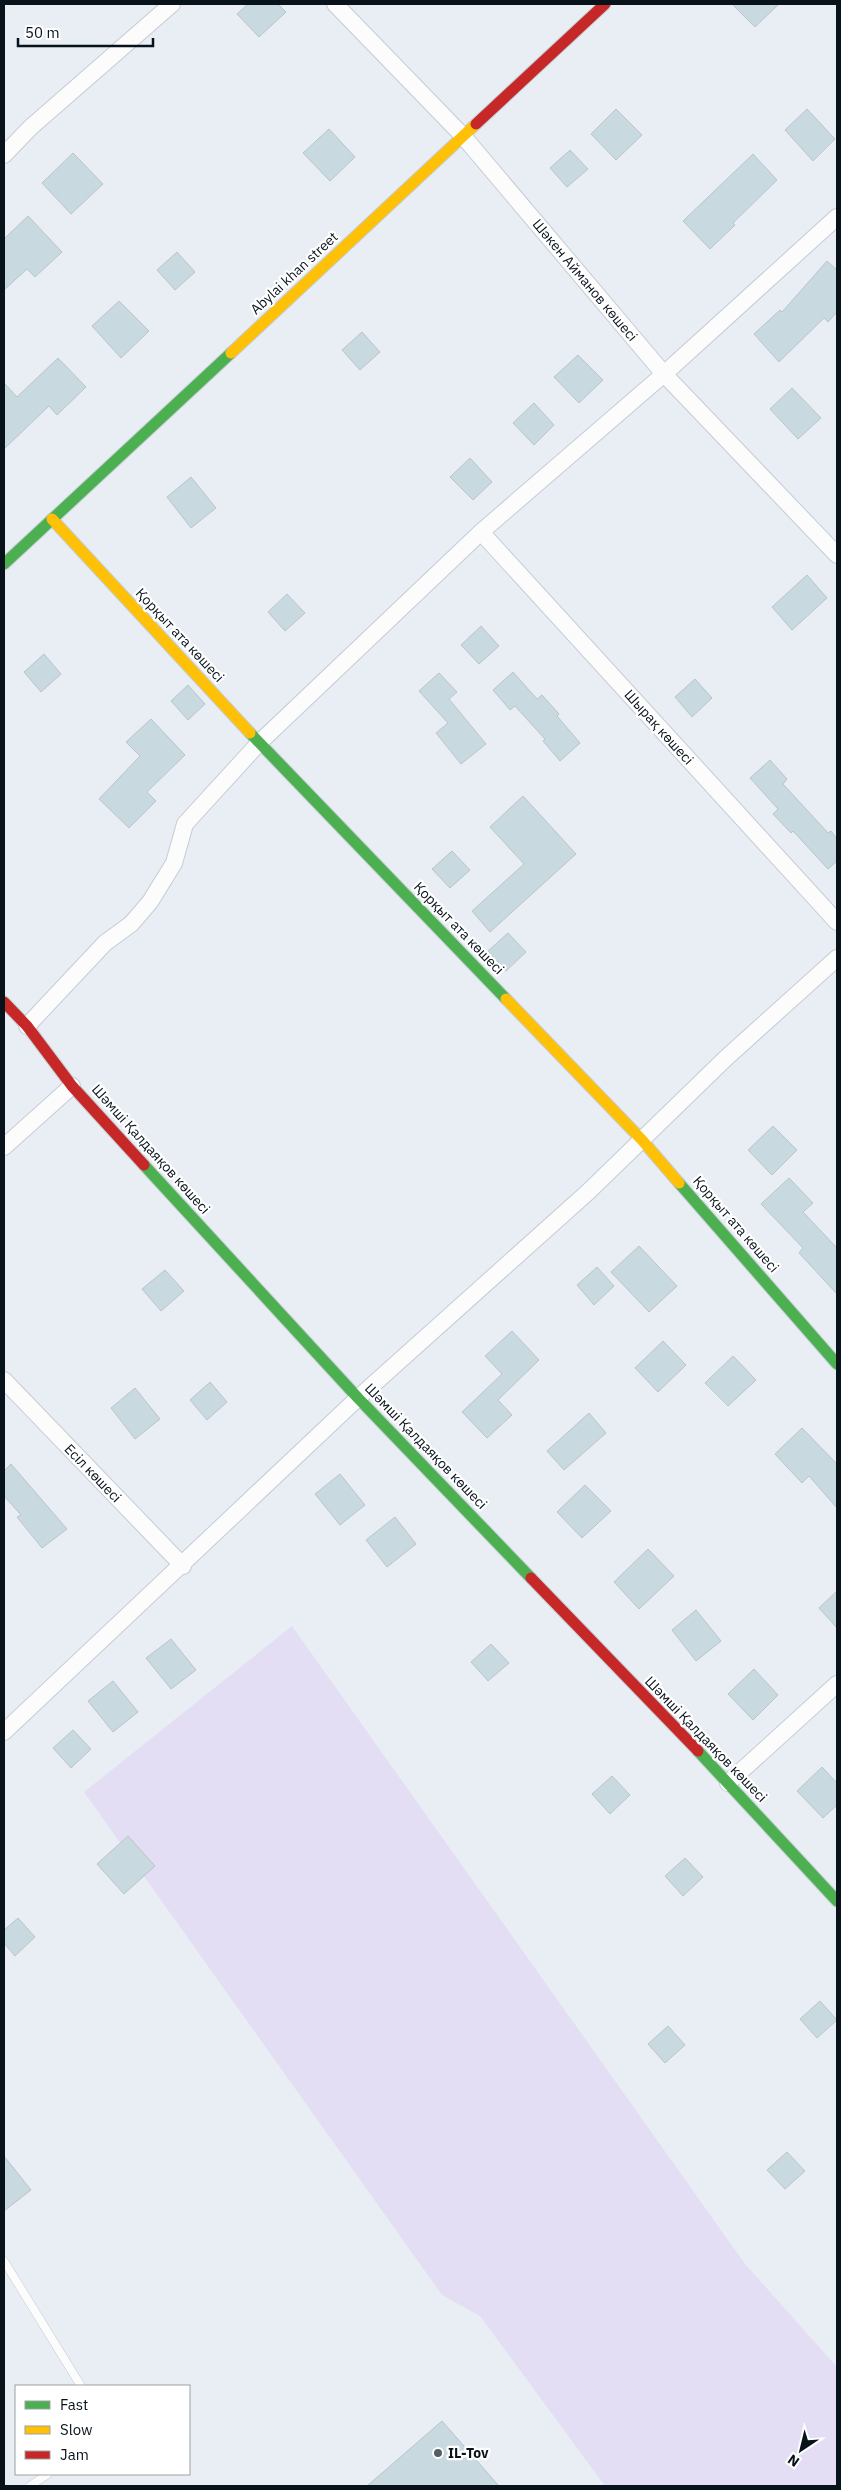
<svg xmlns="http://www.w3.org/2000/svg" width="841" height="2490" font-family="'IBM Plex Sans',sans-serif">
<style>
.green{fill:#e4def4}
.building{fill:#c8d9e0;stroke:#bac4c9}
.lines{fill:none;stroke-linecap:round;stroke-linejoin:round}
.lane-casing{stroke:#c4ccd4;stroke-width:9}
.street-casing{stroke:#c4ccd4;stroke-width:18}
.fast-casing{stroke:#c4ccd4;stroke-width:13}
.slow-casing{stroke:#c4ccd4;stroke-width:13}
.jam-casing{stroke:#c4ccd4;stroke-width:13}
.lane{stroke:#fcfcfd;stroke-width:8}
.street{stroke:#fcfcfd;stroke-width:16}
.fast{stroke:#4caf50;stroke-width:11}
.slow{stroke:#ffc107;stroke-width:11}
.jam{stroke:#c62828;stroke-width:11}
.poi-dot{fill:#565f67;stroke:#fff;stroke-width:2}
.labels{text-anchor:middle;stroke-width:4.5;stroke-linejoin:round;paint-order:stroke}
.street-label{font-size:14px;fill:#08121b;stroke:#fff}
.poi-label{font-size:14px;font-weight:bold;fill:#08121b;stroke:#fff;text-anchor:start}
</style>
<rect width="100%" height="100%" fill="#e8eef4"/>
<!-- green -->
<path class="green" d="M292,1626L745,2264L837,2367V2486H605L480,2316L442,2295L84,1792Z"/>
<!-- building -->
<path class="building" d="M248,4H278L286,12L259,37L237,14Z
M732,4H779L755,27Z
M616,109L642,135L616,160L591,134Z
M807,109L835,139L813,161L785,130Z
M329,129L355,157L330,181L303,153Z
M570,150L588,169L567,187L550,168Z
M73,153L103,184L71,214L42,183Z
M753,154L777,180L733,223L735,225L710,249L683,221Z
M28,216L62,252L35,277L27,269L4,290V239Z
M177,252L195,272L175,290L157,270Z
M827,261L837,270V312L828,322L824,318L779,362L754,334L780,310L782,312Z
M119,301L149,331L121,358L92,326Z
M362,332L380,352L360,370L342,350Z
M578,355L603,380L579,403L554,377Z
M58,358L86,387L57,415L49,406L4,449V383L17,397Z
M792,388L821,418L798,439L770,409Z
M534,403L554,425L534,445L513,423Z
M470,458L492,482L473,500L450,477Z
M191,477L216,508L191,528L167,497Z
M807,575L827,598L792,630L772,607Z
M287,594L305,613L285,631L268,612Z
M481,626L499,646L479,664L461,645Z
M44,654L61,674L41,692L24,672Z
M513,672L537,699L542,695L559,714L557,716L580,743L560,761L543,741L545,739L515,706L510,710L493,690Z
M439,673L457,692L449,699L486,744L461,764L436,733L448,723L419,691Z
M695,679L712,698L692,717L675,697Z
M188,685L205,704L188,720L171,701Z
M151,719L185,755L147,792L156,801L129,828L99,799L140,756L126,742Z
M770,760L787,779L783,784L828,833L831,831L837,839V861L828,869L793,831L791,833L773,814L778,809L750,778Z
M523,796L576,854L490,932L472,911L524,864L490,827Z
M452,851L470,870L450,888L432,869Z
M508,933L526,952L506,971L488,951Z
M773,1126L797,1150L772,1175L748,1150Z
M789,1178L813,1203L803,1212L837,1248V1294L799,1253L803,1248L761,1204Z
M639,1246L677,1286L649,1312L611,1272Z
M597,1267L614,1286L594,1305L577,1285Z
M165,1270L184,1291L161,1311L142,1289Z
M512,1331L539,1360L498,1400L512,1415L487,1438L462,1412L502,1374L485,1356Z
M663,1341L686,1365L658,1392L635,1368Z
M733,1356L756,1380L728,1406L705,1383Z
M210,1382L227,1402L207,1420L190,1400Z
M135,1388L160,1419L135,1439L111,1408Z
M589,1413L606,1433L564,1470L547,1451Z
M802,1428L837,1464V1508L809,1476L802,1483L775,1454Z
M11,1464L67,1529L42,1548L17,1517L21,1515L4,1496V1471Z
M340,1474L365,1505L340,1525L315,1494Z
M585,1485L611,1511L582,1538L557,1512Z
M395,1517L416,1544L387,1567L366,1540Z
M648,1549L674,1576L639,1609L614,1582Z
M837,1591V1628L819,1608Z
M696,1610L721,1641L696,1661L672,1630Z
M171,1639L196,1670L171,1689L146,1658Z
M491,1644L509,1663L488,1681L471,1662Z
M754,1669L778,1695L753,1720L728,1694Z
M113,1681L138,1712L113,1732L88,1701Z
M73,1730L91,1749L71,1768L53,1748Z
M822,1767L837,1783V1805L823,1818L797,1791Z
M612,1776L630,1795L610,1814L592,1794Z
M128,1836L155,1866L124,1894L97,1864Z
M685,1858L703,1877L683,1896L665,1876Z
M18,1918L35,1937L15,1956L4,1943V1930Z
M820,2001L837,2020L817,2038L800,2019Z
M668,2026L685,2045L665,2063L648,2044Z
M787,2152L805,2171L785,2189L767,2170Z
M4,2156L31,2190L4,2211Z
M442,2421L499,2486H367Z"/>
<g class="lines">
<defs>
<path id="lane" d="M4,2261L81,2386
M30,2486L48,2474"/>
<path id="street" d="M335,4L463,136L664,374L837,555
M4,155L31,127L172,4
M481,532L837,922
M27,1026L105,943L131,924L150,902L174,863L185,824L259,743L481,532L664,374L837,217
M4,1147L72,1086
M4,1380L183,1566
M4,1732L358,1398L588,1192L726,1058L837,958
M728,1783L837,1684"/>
<path id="fast" d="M4,564L231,353
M250,733L506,999
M144,1165L358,1398L531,1578
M679,1183L837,1364
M698,1751L837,1901"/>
<path id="slow" d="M231,353L476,124
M52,519L250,733
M506,999L642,1140L679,1183"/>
<path id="jam" d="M476,124L605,4
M4,1002L27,1026L72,1086L144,1165
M531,1578L698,1751"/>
</defs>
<!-- lane casing -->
<use href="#lane" class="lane-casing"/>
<!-- street casing -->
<use href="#street" class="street-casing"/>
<!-- fast casing -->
<use href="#fast" class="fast-casing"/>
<!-- slow casing -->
<use href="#slow" class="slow-casing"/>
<!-- jam casing -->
<use href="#jam" class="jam-casing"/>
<!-- lane -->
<use href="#lane" class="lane"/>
<!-- street -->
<use href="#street" class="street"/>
<!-- fast -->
<use href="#fast" class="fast"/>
<!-- slow -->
<use href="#slow" class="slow"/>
<!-- jam -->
<use href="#jam" class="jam"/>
</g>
<!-- markers -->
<circle class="poi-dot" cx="438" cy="2453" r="5"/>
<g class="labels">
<!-- street labels -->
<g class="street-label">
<text transform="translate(294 273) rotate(-43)" y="5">Abylai khan street</text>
<text transform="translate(585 280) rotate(50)" y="5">Шәкен Айманов көшесі</text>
<text transform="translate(180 635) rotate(47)" y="5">Қорқыт ата көшесі</text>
<text transform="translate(659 727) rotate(48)" y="5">Шырақ көшесі</text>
<text transform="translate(459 928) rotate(46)" y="5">Қорқыт ата көшесі</text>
<text transform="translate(151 1149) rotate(48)" y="5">Шәмші Қалдаяқов көшесі</text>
<text transform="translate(736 1224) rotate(49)" y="5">Қорқыт ата көшесі</text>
<text transform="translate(426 1446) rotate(46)" y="5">Шәмші Қалдаяқов көшесі</text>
<text transform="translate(93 1473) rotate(46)" y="5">Есіл көшесі</text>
<text transform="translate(706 1739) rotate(46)" y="5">Шәмші Қалдаяқов көшесі</text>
</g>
<!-- poi labels -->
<g class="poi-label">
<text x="448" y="2458">IL-Tov</text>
</g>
</g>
<!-- border -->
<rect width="841" height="2490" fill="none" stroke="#08121b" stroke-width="10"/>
<!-- legend -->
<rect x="15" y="2385" width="175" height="90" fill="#ffffff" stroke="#9ca0a4"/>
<rect x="25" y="2401" width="25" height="8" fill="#4caf50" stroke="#9ca0a4"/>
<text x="60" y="2410" font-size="15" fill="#08121b">Fast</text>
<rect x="25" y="2426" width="25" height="8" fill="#ffc107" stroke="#9ca0a4"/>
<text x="60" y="2435" font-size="15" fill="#08121b">Slow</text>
<rect x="25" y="2451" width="25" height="8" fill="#c62828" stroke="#9ca0a4"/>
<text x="60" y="2460" font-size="15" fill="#08121b">Jam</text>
<!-- north arrow -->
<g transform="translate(801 2450) rotate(215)" stroke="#ffffff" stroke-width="4" paint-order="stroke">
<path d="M0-4L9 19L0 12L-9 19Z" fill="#08121b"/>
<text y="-8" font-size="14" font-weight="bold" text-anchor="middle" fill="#08121b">N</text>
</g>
<!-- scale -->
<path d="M18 38v8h135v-8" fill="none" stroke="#08121b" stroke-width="2.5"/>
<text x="25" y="38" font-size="15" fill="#08121b" stroke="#ffffff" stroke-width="4" paint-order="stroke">50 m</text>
</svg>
